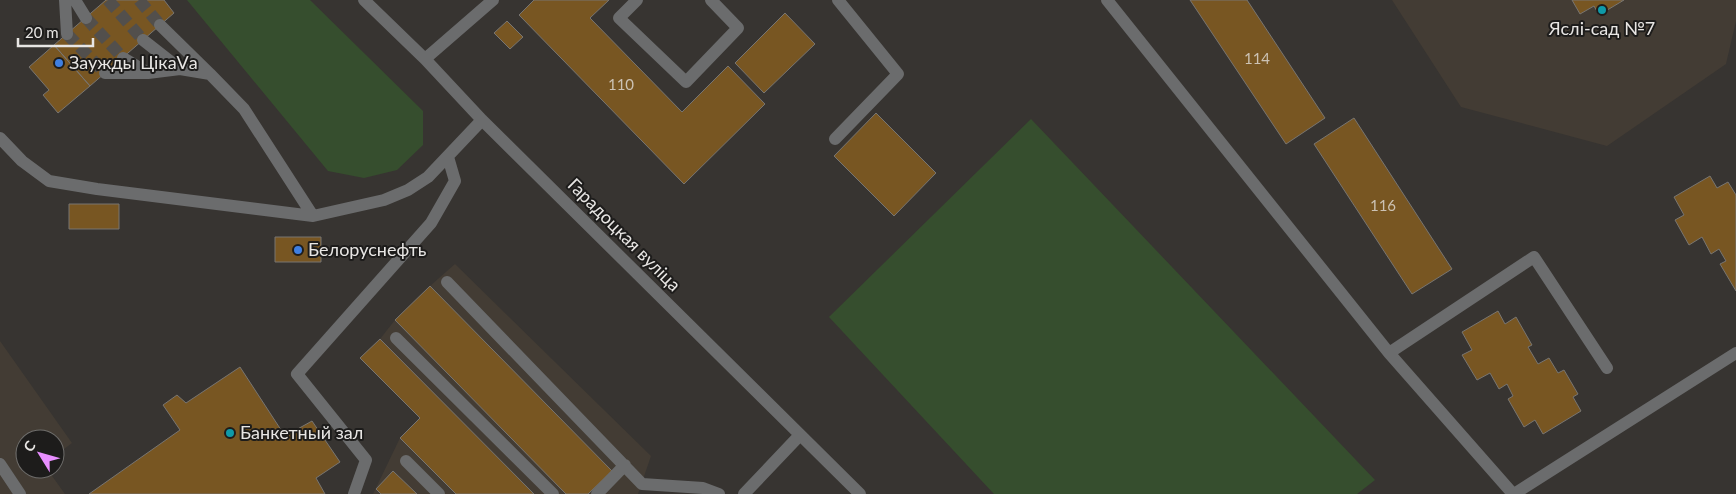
<svg xmlns="http://www.w3.org/2000/svg" width="1736" height="494" font-family="Lato,sans-serif">
<style>
.built{fill:#433c34}
.green{fill:#364e2e}
.building{fill:#785622;stroke:#787571}
.lines{fill:none;stroke-linecap:round;stroke-linejoin:round}
.minor-tunnel{stroke:#524f4c;stroke-width:12;stroke-dasharray:12 6;stroke-linecap:butt}
.minor{stroke:#6b6c6d;stroke-width:12}
.culture-dot{fill:#0f9aa8;stroke:#1d1c1b;stroke-width:2}
.shop-dot{fill:#3f7fe0;stroke:#1d1c1b;stroke-width:2}
.labels{text-anchor:middle;stroke-width:4;stroke-linejoin:round;paint-order:stroke}
.number-label{font-size:15px;fill:#ccc2b4}
.poi-label{font-size:18px;fill:#e8e6e4;stroke:#1d1c1b;text-anchor:start}
.street-label{font-size:18px;fill:#e8e6e4;stroke:#1d1c1b}
</style>
<rect width="100%" height="100%" fill="#373431"/>
<!-- built -->
<path class="built" d="M1392,0H1736V21L1726,64L1607,146L1461,107Z
M455,264L651,456L638,494H373L400,438L420,418L360,358L380,339L395,320L430,286Z
M0,341L72,443L55,456V439H25V469H47L65,494H0Z"/>
<!-- green -->
<path class="green" d="M187,0H310L423,111V145L397,170L364,178L328,171Z
M1031,119L1375,480L1357,494H994L829,317Z"/>
<!-- building -->
<path class="building" d="M106,0H164L174,13L90,86L54,45Z
M534,0H609L590,18L682,112L728,66L765,104L684,184L519,15Z
M1190,0H1247L1325,118L1286,144Z
M1572,0H1624L1599,15L1594,6L1580,14Z
M785,13L815,44L764,93L735,63Z
M507,21L523,37L510,49L494,33Z
M54,45L90,86L58,113L43,95L49,90L29,67Z
M876,113L936,173L894,216L834,156Z
M1354,118L1452,269L1412,294L1314,144Z
M1710,176L1717,188L1728,182L1736,195V291L1720,264L1726,261L1719,249L1711,254L1702,237L1689,245L1675,220L1684,215L1674,197Z
M69,204H119V229H69Z
M275,237H321V262H275Z
M430,286L612,471L588,494H566L395,320Z
M1498,311L1505,324L1516,317L1532,345L1528,347L1538,364L1549,358L1558,373L1564,370L1578,394L1573,397L1581,411L1543,434L1535,420L1524,427L1508,399L1513,396L1507,384L1499,389L1490,373L1477,380L1462,355L1472,350L1462,332Z
M380,339L534,494H456L400,438L420,418L360,358Z
M240,367L285,436L312,421L340,462L316,478L325,494H89L180,430L163,405L177,395L186,403Z
M393,471L417,494H381L376,489Z"/>
<g class="lines">
<!-- minor-tunnel -->
<path class="minor-tunnel" d="M108,0L143,40
M139,0L160,25
M86,18L123,58
M67,34L105,73"/>
<!-- minor -->
<path class="minor" d="M65,0L67,34
M75,0L86,18
M364,0L425,59L482,120L860,494
M637,0L619,18L686,82L738,28L711,0
M1107,0L1389,353L1513,494
M160,25L210,74L244,109L313,216
M143,40L180,69
M123,58L148,73L180,69L210,74
M425,59L493,0
M105,73H148
M0,138L22,161L49,181L97,189L313,216L384,200L408,190L428,177L482,120
M835,139L898,74L838,0
M447,282L642,484L703,488L719,494
M396,338L553,494
M1389,353L1534,257L1607,368
M406,461L439,494
M0,464L20,494
M354,494L366,460L297,374L431,223L455,181L448,157
M597,494L625,465
M744,494L800,435
M1514,494L1736,353"/>
</g>
<!-- markers -->
<g class="culture-dot">
<circle cx="1602" cy="10" r="5"/>
<circle cx="230" cy="433" r="5"/>
</g>
<g class="shop-dot">
<circle cx="59" cy="63" r="5"/>
<circle cx="298" cy="250" r="5"/>
</g>
<g class="labels">
<!-- number labels -->
<g class="number-label">
<text x="1257" y="64">114</text>
<text x="621" y="90">110</text>
<text x="1383" y="211">116</text>
</g>
<!-- poi labels -->
<g class="poi-label">
<text x="1602" y="35" text-anchor="middle">Яслі-сад №7</text>
<text x="69" y="69">Заужды ЦікаVа</text>
<text x="308" y="256">Белоруснефть</text>
<text x="240" y="439">Банкетный зал</text>
</g>
<!-- street labels -->
<g class="street-label">
<text transform="translate(624 235) rotate(45)" y="6">Гарадоцкая вуліца</text>
</g>
</g>
<!-- north arrow -->
<g transform="translate(40 454) rotate(307)"><circle r="24" fill="#1d1c1b" stroke="#6e6d6b"/>
<path d="M0-4L9 19L0 12L-9 19Z" fill="#e88eff"/>
<text y="-8" font-size="14" font-weight="bold" text-anchor="middle" fill="#e8e6e4">С</text>
</g>
<!-- scale -->
<path d="M18 38v8h75v-8" fill="none" stroke="#e8e6e4" stroke-width="2.5"/>
<text x="25" y="38" font-size="15" fill="#e8e6e4" stroke="#1d1c1b" stroke-width="4" paint-order="stroke">20 m</text>
</svg>
